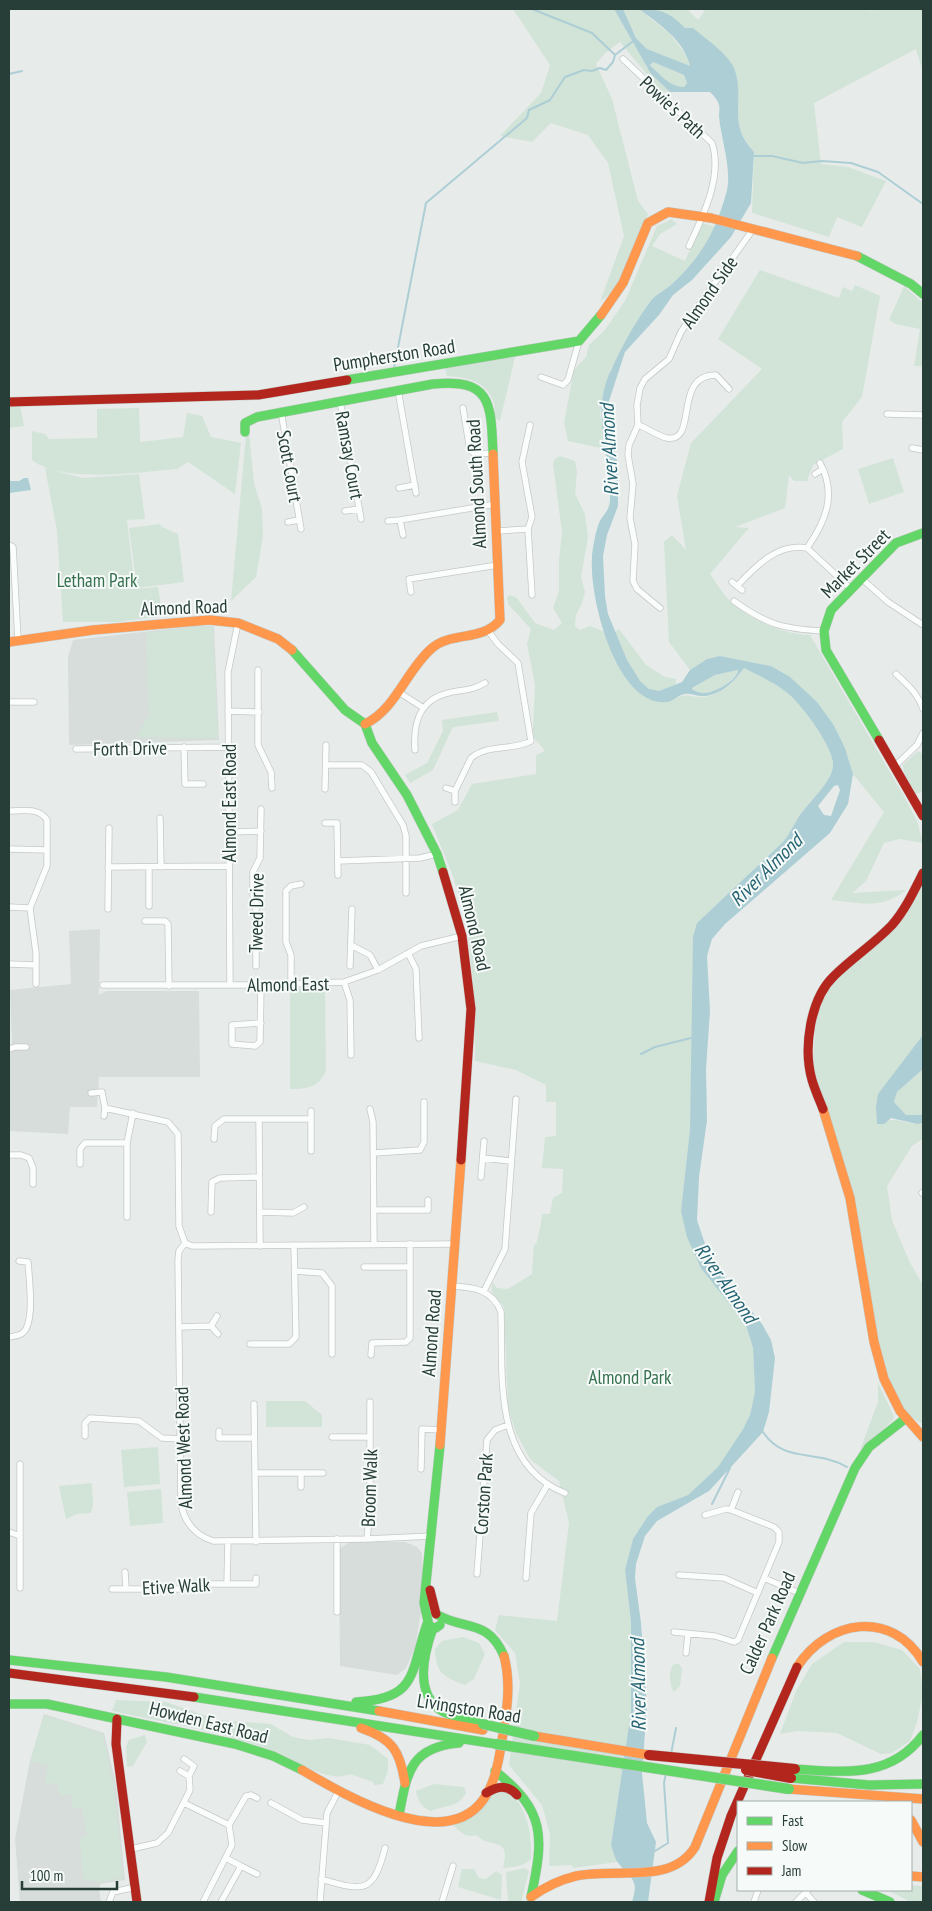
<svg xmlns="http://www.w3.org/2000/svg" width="932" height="1911" font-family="'PT Sans Narrow',sans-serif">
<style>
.built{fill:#d6ddda}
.green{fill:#d2e3d8}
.water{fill:#adced5;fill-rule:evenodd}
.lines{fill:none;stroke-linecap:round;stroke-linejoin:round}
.stream{stroke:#adced5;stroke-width:2}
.river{stroke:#adced5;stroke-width:11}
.street-casing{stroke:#c4c9c7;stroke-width:7}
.fast-casing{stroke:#c4cac8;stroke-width:10}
.slow-casing{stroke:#c4cac8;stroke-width:10}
.jam-casing{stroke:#c4cac8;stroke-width:10}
.street{stroke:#fbfcfc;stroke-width:5.5}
.fast{stroke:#63d668;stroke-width:9}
.slow{stroke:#ff974d;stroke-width:9}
.jam{stroke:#b3261e;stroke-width:9}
.fast-bridge-casing{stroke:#c3cac8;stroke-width:11;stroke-linecap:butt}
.jam-bridge-casing{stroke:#c3cac8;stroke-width:11;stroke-linecap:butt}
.fast-bridge{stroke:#63d668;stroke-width:10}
.jam-bridge{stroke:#b3261e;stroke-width:10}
.labels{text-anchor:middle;stroke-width:4;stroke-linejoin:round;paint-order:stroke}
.street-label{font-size:19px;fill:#273e38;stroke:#f6faf8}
.park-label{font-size:19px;fill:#35714e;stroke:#f6faf8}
.water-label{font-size:20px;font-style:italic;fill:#266474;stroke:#f6faf8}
</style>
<rect width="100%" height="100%" fill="#e7ecea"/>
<!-- built -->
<path class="built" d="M194,626H214L219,740L69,745L68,657L73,640Z
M100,929L99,995L106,991H199L200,1077H99L97,1107H70L68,1134L9,1131V1050L12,1042L10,990L71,984L69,931Z
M350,1542H405L417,1547L422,1553L424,1594L415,1648L406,1668L397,1675L340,1666L339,1549Z
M44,1714L104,1733L116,1784L125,1880L101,1884L99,1888L101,1902H20L15,1839L30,1761Z"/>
<!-- green -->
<path class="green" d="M513,9H614L651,74L670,92L661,91L620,42L605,53L596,64L612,99L638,201L648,214L615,289L600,302L624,236L608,163L588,135L551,123L532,142L500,136L541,93L550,65Z
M623,9H639L670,34L687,56L690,67L647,49L636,38Z
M648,9H687L698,20L706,9H869L871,11L878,9H923V73L916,49L814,103L821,164L848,167L886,181L862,227L837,217L829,237L752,213L754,152C737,135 736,115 738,91Z
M653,62L684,75L687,83L684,87C668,86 660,75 650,64Z
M672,219L677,224L660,234L652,246L685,261L702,223L716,227L706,247L692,264L672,284L649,302L611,369L605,386L600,414L606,449L568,441L564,423L574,370L586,357L589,345L604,331L625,301L657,226Z
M760,270L839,298L843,287L852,291L855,285L880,296L862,397L842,422L843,449L813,465L807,481H794L789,475L785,508L735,527L749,528L710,574C717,584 725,597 734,605C755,622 783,634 810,635L905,798L917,821L923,843L899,839L884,843L866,881L852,893L906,890C881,910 861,903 831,900L884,812L853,774L845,748L771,666L720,656L707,659L690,670L669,642L664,542L672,535L686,550L677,496L691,443L762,369L718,339Z
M904,286L923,303V366H914L920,329L896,324L889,320Z
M515,357L500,421L495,418C495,412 495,403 492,398C483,380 465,377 447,376L445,368Z
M9,406H20L24,426L9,428Z
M139,408L140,442L183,437L187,413L202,416L211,437L241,443L235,494L188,462L177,469C140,472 62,484 32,460V431L45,434L49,439L97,438V409Z
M249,433L254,483L262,509L263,536L256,577L231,601L246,435Z
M560,456L575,461L577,472L575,494L585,514L588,537L581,577L585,592L582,603L576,615L575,626L580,630L590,626L605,632L615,659L637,690L671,701C689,692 685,697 702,697C720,696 735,682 744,668C759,676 777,684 790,695C803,707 833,747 833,764C834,781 807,803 798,818C793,826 790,833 784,841L697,923L690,1129L681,1211L730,1303L746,1325L753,1348L755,1392L750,1415L743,1429L718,1467L688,1495L657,1507L648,1516L633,1539L625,1570L631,1622V1712L611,1845L618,1862L573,1868L572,1865L549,1866L550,1834L542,1805L509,1765L520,1683L515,1653L495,1630L499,1615L557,1621L569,1523L559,1481L531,1460L516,1433L508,1408L504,1307L492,1292V1282L497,1288L508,1289L532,1274L534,1245L537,1243C538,1232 542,1224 542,1214H550L553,1198L562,1193L563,1169L542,1168L545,1137L556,1136V1102H546V1085L516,1070L475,1061C475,1005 474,951 459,896C453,872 441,848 432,824L458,810L472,784L536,774V755L545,751L534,738L533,731L535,685L527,644L531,629L508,604L507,597L510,595L517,598L535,623L554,630L562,623L553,608L559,591V561L562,532L553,464L555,459Z
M893,458L904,492L869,504L858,469Z
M45,468L83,478L139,474L145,519L127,520L135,589L158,587L161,607L184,604L185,612L119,622H63L57,531Z
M160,524L162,527L178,534L184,582L137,588L129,528Z
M194,627H213L218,738L136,737L149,715L146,633Z
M619,629L646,665L665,677L676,679V684C670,687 664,691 657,691C636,690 622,649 615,632Z
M738,670C737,680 714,693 704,693C700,693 696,691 693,690L692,688L715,675Z
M497,712L499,721L453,727L433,770L410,783L405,775L427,763L443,731L442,720Z
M918,751L923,754V792L914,794L904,772L903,765Z
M923,873V1035L876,1107L877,1124C899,1114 903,1126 923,1123V1139L912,1146L887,1186L892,1220L909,1261L923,1285V1424L900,1411L884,1379L850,1198L812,1079L817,999L892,924Z
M290,988H325L326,1070C320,1087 307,1089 290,1089Z
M923,1069V1115H906L894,1102L897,1092Z
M878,1383L894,1416L893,1420L860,1450L878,1402Z
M266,1401H305L322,1415V1427H266Z
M158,1447L160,1484L124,1487L121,1450Z
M92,1483L93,1505L91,1513L77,1514L66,1519L59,1486Z
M161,1489L163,1523L130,1526L127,1492Z
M463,1637L479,1643L485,1654L474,1679L465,1685C443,1677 436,1673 435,1649L442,1641Z
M844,1642H874L902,1650L920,1669L923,1694L917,1722L910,1741L892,1753L881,1754L837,1733L797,1731L780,1734L796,1691L812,1664Z
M674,1664H679L682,1669L680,1686L674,1692C669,1684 668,1671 674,1664Z
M116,1700L166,1702L218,1720L271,1724L293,1737L309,1740L329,1738L370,1745L388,1759V1771L383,1784L374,1785L373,1782L350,1774C328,1784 297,1760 276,1752C226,1732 166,1723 112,1711Z
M44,1715L103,1734L114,1785L123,1878L99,1882L83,1879L80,1838L87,1836L82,1808L73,1809L71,1794L60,1796L57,1783L45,1784L48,1765L30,1761Z
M145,1735L147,1742L133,1766L127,1767L126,1747L129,1740Z
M434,1784L464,1787L466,1793C458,1808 445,1805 431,1811C421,1807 418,1801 416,1791Z
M505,1790C528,1803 532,1836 531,1859C523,1867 514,1867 503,1868C511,1835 492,1850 476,1835C467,1838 461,1833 454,1826C460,1819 474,1817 481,1809C490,1800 490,1792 505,1790Z
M525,1868L529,1871L521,1902H508L506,1872Z
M462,1869H474L479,1878L486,1879L496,1871L502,1875L501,1900L458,1887Z
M911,1885L923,1886V1902H911L887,1890H911Z"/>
<!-- water -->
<path class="water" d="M614,9H623L636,38L647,49L690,66C684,40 659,24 639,9C661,9 669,12 685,28H693C704,37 729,55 734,68C746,99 726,123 754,152L751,203L731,237L692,280L673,295L659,315L625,352L608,404L609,423L617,461L618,483V506L607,535L603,556L605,596L608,614L627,660L640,681L649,689L659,691L667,688L682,682L690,670L707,659L720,656L771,666L790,677L817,702L833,724L845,748L853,774L848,804L830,833L725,924L712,939L707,956L710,1011L706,1069L707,1120L699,1177L697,1220L710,1259L762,1324L771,1340L775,1358L769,1412L763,1432L709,1491L657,1521L645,1536L636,1564L635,1578L641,1623L647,1706L642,1773L647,1823L656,1842L648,1902H632C639,1879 632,1880 619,1864C615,1859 613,1851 611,1845L631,1712V1622L625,1570L633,1539L648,1516L657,1507L688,1495L718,1467L743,1429L750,1415L755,1392L753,1348L746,1325L701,1268L687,1237L681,1211L690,1129L693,937L697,923L784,841C790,833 793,826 798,818C807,803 834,781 833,764C833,747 803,707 791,696C778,684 759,676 744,668C734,682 720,697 700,696C696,696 690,693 685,694C678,695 674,701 667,702C616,707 589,597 592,558C592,551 596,530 599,523C603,514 610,511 610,499C611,452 589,413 612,368C622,346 635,323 649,303C654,295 666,290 673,283C702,256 715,232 726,194C733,171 721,140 719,116C719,113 720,108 719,105C718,100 713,95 710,92H670L651,74ZM653,62L684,75L687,83L684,87C668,86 661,75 650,65ZM738,670C738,680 714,693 704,693C700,693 696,691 693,690L692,688L715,675ZM838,785L840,790L831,816L824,815L818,806L834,786Z
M24,478H28L31,490L9,493V481H19Z
M923,1035V1069L897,1092L894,1102L906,1115H923V1123L917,1124L891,1118L884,1124H877L876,1107L878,1094Z"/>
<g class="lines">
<!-- stream -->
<path class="stream" d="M532,9L592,33L615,55
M9,74L22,71
M753,156H772L803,163L822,161L851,163L878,172L923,204
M394,368L426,203L527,118L529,110L550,100L565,77L584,70L592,71L600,68L606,70L613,62L615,55L632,42
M641,1054L655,1047L691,1038
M763,1432C784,1464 817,1449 847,1467
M712,1504L730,1468
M671,1754L676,1728
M655,1851L668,1843L664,1783L666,1773"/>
<!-- river -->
<path class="river" d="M634,1809L636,1773"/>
<defs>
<path id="street" d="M623,59L712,143C723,176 703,216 689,246
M541,377L563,385L568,380L579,341
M398,390L416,493
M340,401L361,519
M463,408L470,450L475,454L493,453
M281,411L301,529
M887,414L923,415
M530,425L522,462L532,517L528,529L532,595
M638,425C648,428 657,436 667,438C699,443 672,375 716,375L729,389
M912,448L923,450
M820,463C837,494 826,521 807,548L851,589
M815,474L823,469
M399,488L415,485
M345,511L359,509
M388,521L400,520
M288,522L299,520
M497,531L528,529
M403,535L400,520L496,504
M9,545L13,547L18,640
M861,578L888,602L923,625
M732,582L742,590
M737,586C756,566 777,543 807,548
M411,592L409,579L498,565
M734,601C767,625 784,629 824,631
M660,608L637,589L633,581L635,544L630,518L633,484L628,455L629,445L638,425L637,405L640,388L645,379L669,359L681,332L696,309L754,228
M258,670V745L271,772L272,788
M896,674C908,685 918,694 923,709
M397,691L422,707
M9,702H34
M228,711L259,712
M184,747L185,784H203
M76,749L228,747
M415,750C413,723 419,700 448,693C464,689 468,692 485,683
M326,765H362L371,772L403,825L406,836V893
M895,766L917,745L923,733
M446,788L455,791
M325,789L326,745
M455,802V791L471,758C487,744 512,751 531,741L518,663L498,644L489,632
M9,811C22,811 39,807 47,820V866L30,908L36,953V984
M160,818L161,867
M325,823H337L338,875
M229,832L261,831
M9,849L47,850
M338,861L420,858L437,854
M108,867L229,866
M149,867V906
M9,907L30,908
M108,909L109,828
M145,921H165L168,924L169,986
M351,945L370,955L378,970
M408,953L416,969L419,1038
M9,964L36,965
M256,966V907L253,895V872L260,858L261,809
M350,966L352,909
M344,982L350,1000L351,1055
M291,984V955L286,942V891L291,886L301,884
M103,985H261L344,982L378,970L421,946L462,936
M230,985L228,672L238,623
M261,985L260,1042L255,1046L232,1044V1025L261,1023
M9,1049L15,1047H26
M91,1093L102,1092L105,1108
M370,1109L373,1122L374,1245
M104,1116L105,1108L168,1122L178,1134L179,1226L185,1243L192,1246L455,1244
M259,1119L260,1246
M311,1119V1111
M214,1139L215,1126L224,1119H311V1151
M374,1153L420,1150L424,1142V1102
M9,1155H21L29,1158L33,1168V1184
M483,1158L511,1161
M80,1164V1149L85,1143H127
M481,1177L484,1141
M922,1193L923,1192
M375,1210H428V1200
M211,1212L212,1182L220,1178L259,1177
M260,1212L293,1213L304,1207
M127,1217V1143L133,1113
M185,1243L179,1251L178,1260L181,1503C184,1522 195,1535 213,1541L367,1539L432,1536
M364,1267H410
M295,1271L322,1273L332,1286V1354
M452,1286C474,1287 493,1290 501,1312C503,1374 492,1465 565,1493
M484,1291L505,1249L516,1099
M211,1326L217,1316
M179,1327L211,1326L218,1334
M9,1337C15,1336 22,1336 26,1329C34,1314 29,1278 28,1262L19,1261
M250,1344H289L296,1337L294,1245
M371,1355L372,1343L406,1342L410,1338V1244
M254,1404L256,1542
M219,1431V1438H254
M85,1436V1423L90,1418L139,1421L162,1438L181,1439
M332,1437H370
M20,1464V1588
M421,1469L422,1429L442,1430
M255,1473H323
M301,1487V1473
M731,1510L738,1492
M9,1532L20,1536
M367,1539L370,1508V1402
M125,1572L126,1589
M477,1574L487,1440L495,1430L508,1425
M679,1575L724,1578L758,1593
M526,1578L531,1513L548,1484
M764,1578L799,1593
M227,1584L228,1541
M112,1589H181L194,1584H256V1578
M337,1612V1539
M674,1632L715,1636L734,1642L738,1640L779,1542V1532L774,1527L731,1510L726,1509L705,1515
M686,1653L688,1634
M180,1771L189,1776
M184,1803L229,1825L246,1796L251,1795L257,1798
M271,1803L302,1820L326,1823
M131,1849L157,1843L168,1833L190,1790L189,1776L194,1766L184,1759
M241,1866L257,1874
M321,1879C363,1891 373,1895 385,1848
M806,1893L814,1902
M109,1902L113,1892L136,1887
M203,1902L232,1845L229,1825
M221,1902L241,1866L226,1858
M320,1902L327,1813L338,1792
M442,1902L453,1866
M754,1902L758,1890
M796,1902L808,1890"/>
<path id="fast" d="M857,256L911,284L923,294
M347,380L579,341L601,315
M245,432V423L257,417L433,384C492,378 491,404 493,454
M292,650L345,710L365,724L372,743L407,795L437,854L443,872
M879,740L826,650L824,631L831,610L896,543L923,533
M436,1614C464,1631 488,1618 504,1656
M440,1625L436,1628L429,1626L424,1603L440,1445
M433,1628C424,1653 414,1694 442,1711C455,1718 469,1720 483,1724
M772,1658L855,1468L869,1447L906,1418
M9,1660L166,1677L379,1711
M194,1697L496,1744
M356,1702C418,1699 410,1673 427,1624
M9,1704H47L235,1744L273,1756L302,1770
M795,1769C844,1772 890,1779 923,1735
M495,1771C546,1811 544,1837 531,1897
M791,1778L869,1785L923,1784
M399,1815C407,1773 410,1747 459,1743
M862,1890L890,1902
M714,1902L722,1875L738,1851"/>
<path id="slow" d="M601,315L623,283L648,223L668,212L711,218L857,256
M9,642L93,630L209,620L238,623L278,639L292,650
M365,724C396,709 406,671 431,649C451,631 482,642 500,620L493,454
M823,1109L850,1198L874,1342L884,1379L900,1411L923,1437
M440,1445L461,1160
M797,1667C828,1619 892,1609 923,1662
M379,1711L483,1730
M361,1728C393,1739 400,1751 405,1783
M534,1736L649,1755
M302,1770C343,1794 444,1854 483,1800C494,1785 498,1765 501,1746C506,1716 512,1686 504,1656
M789,1789L923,1799
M911,1820L923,1842
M911,1876L923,1877
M531,1897C545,1887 559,1880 576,1876C615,1867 671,1886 695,1847L772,1658"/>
<path id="jam" d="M9,402L258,395L347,380
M879,740L923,816
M443,872L462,936L471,1009L461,1160
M823,1109C819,1099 815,1090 812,1080C803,1048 810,999 834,976C852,958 874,944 892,925C905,910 914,891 923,873
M430,1590L436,1614
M9,1673L194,1697
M117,1719L116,1744L137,1902
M486,1793C498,1786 507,1784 517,1795
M709,1902L717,1858L731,1816L797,1667"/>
</defs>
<!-- street casing -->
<use href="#street" class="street-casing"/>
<!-- fast casing -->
<use href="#fast" class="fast-casing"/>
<!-- slow casing -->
<use href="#slow" class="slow-casing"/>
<!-- jam casing -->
<use href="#jam" class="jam-casing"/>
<!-- street -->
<use href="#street" class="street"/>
<!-- fast -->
<use href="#fast" class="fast"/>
<!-- slow -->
<use href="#slow" class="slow"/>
<!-- jam -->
<use href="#jam" class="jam"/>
<defs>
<path id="fast-bridge" d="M483,1724L534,1736
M496,1744L789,1789"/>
<path id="jam-bridge" d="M649,1755L795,1769
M746,1770L791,1778"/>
</defs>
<!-- fast-bridge casing -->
<use href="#fast-bridge" class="fast-bridge-casing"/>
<!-- jam-bridge casing -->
<use href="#jam-bridge" class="jam-bridge-casing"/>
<!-- fast-bridge -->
<use href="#fast-bridge" class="fast-bridge"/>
<!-- jam-bridge -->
<use href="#jam-bridge" class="jam-bridge"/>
</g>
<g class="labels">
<!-- street labels -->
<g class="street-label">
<text transform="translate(673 107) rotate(43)" y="7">Powie's Path</text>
<text transform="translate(709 292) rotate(-55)" y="7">Almond Side</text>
<text transform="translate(394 355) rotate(-9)" y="7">Pumpherston Road</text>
<text transform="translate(350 455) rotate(80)" y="7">Ramsay Court</text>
<text transform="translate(290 466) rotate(80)" y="7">Scott Court</text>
<text transform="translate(476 484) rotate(-93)" y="7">Almond South Road</text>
<text transform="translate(855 563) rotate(-45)" y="7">Market Street</text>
<text transform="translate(184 607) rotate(-2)" y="7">Almond Road</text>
<text transform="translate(130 748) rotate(-1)" y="7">Forth Drive</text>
<text transform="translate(229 803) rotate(-90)" y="7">Almond East Road</text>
<text transform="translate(256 913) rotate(-89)" y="7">Tweed Drive</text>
<text transform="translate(475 928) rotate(77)" y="7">Almond Road</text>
<text transform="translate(288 984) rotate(-1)" y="7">Almond East</text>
<text transform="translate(431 1333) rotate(-86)" y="7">Almond Road</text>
<text transform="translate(183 1448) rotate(-92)" y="7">Almond West Road</text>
<text transform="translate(369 1488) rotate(-88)" y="7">Broom Walk</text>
<text transform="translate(483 1494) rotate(-86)" y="7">Corston Park</text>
<text transform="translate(176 1586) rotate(-3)" y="7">Etive Walk</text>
<text transform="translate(767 1623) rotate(-66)" y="7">Calder Park Road</text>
<text transform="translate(469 1708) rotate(9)" y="7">Livingston Road</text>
<text transform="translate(209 1722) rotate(14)" y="7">Howden East Road</text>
</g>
<!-- park labels -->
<g class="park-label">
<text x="97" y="587">Letham Park</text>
<text x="630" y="1384">Almond Park</text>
</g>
<!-- water labels -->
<g class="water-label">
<text transform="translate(609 450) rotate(-93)" y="7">River Almond</text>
<text transform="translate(766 870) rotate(-45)" y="7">River Almond</text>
<text transform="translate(726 1283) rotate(55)" y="7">River Almond</text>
<text transform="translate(638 1685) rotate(-91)" y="7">River Almond</text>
</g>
</g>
<!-- border -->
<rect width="932" height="1911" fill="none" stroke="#273e38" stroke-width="20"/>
<!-- legend -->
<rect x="737" y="1801" width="175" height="90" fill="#f6faf8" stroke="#a3afab"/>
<rect x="747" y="1817" width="25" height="8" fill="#63d668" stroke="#a3afab"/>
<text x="782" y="1826" font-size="15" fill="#273e38">Fast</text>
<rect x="747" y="1842" width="25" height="8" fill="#ff974d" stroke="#a3afab"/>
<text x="782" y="1851" font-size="15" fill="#273e38">Slow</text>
<rect x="747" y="1867" width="25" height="8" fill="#b3261e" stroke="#a3afab"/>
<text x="782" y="1876" font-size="15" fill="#273e38">Jam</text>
<!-- scale -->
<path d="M22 1881v8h95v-8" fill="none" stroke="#273e38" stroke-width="2.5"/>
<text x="30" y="1881" font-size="15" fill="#273e38" stroke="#f6faf8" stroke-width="4" paint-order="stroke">100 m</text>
</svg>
